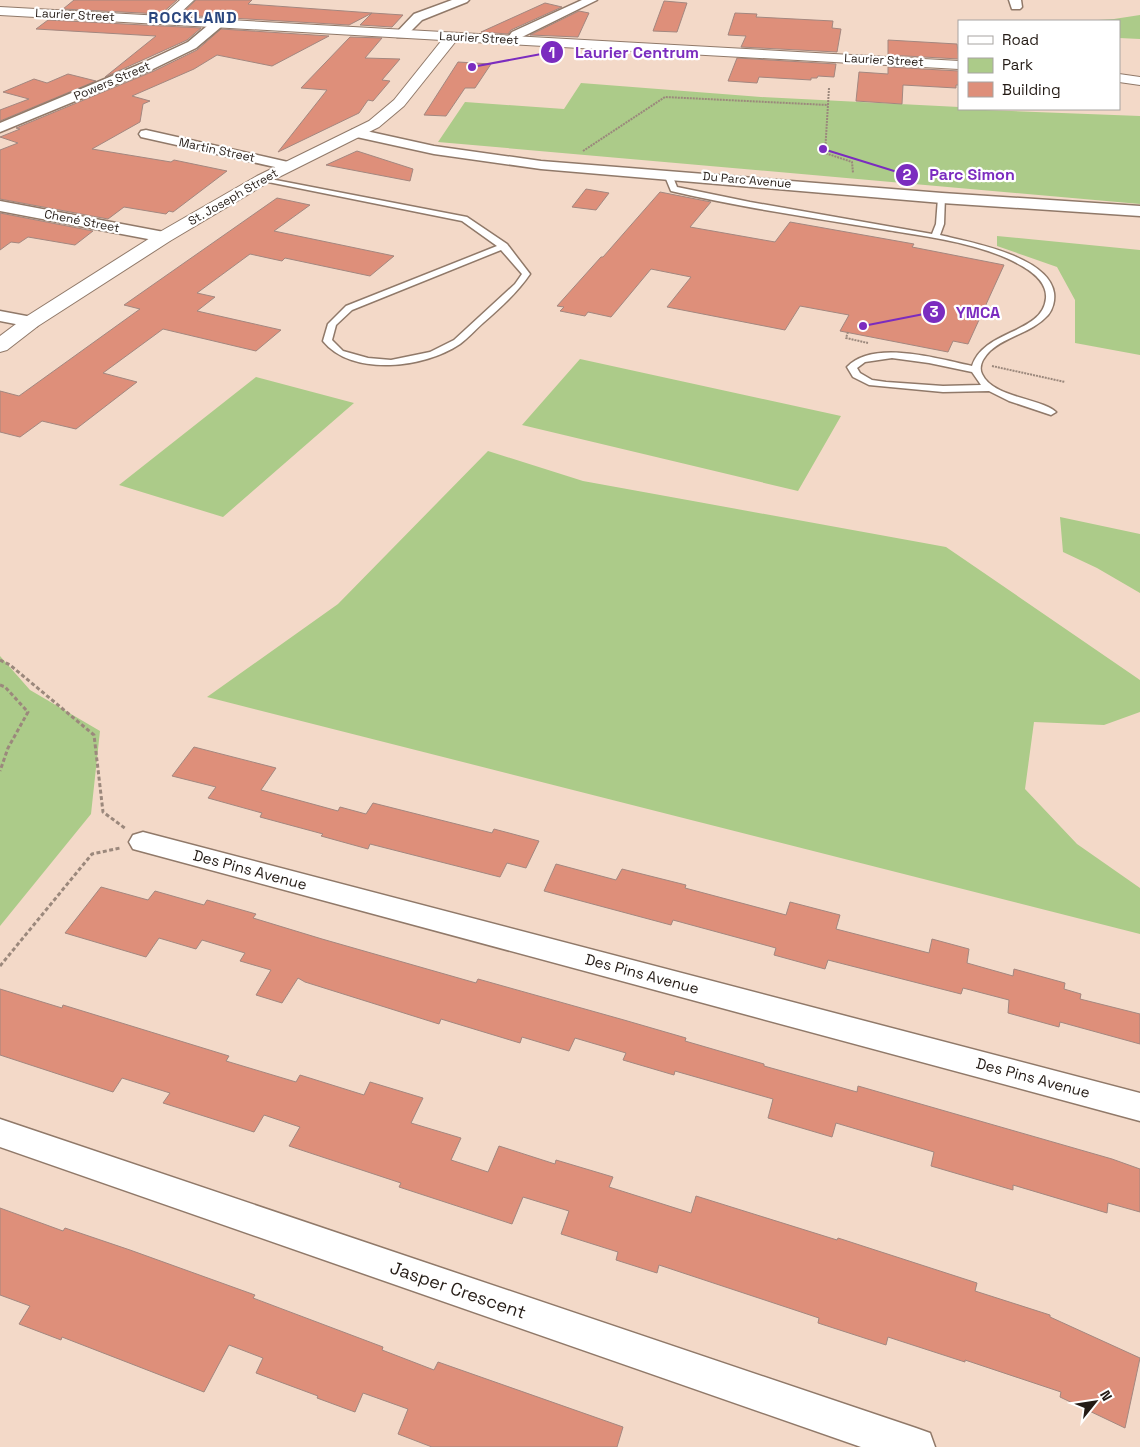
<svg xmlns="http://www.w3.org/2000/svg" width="1140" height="1447" font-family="'Space Grotesk',sans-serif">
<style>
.green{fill:#accb89}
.building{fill:#de8f7a;stroke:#a3877f}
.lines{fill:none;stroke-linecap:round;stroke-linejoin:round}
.lane-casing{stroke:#907969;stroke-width:3}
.street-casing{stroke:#907969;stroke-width:3}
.secondary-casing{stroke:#907969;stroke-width:2}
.path-far1{stroke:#9b887c;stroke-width:2;stroke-dasharray:2 1;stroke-linecap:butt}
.path{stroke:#9b887c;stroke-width:3;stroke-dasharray:4 2.5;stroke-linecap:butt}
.lane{fill:#fff;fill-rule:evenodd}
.street{fill:#fff;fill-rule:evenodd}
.secondary{fill:#fff;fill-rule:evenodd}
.labels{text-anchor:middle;stroke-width:4.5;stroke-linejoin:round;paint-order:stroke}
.far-street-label{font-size:12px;fill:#241b15;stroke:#fff}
.street-label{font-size:15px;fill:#241b15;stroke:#fff}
.far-district-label{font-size:16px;font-weight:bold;letter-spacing:1px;fill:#2a467e;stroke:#fff}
.near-street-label{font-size:18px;fill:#241b15;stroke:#fff}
.leader{fill:none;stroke:#7b2cbf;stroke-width:2}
.callout-dot{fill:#7b2cbf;stroke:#fff;stroke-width:2}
.mark-label{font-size:15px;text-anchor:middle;font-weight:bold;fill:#fff}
.callout-label{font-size:16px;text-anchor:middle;font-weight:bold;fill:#7b2cbf;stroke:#fff;stroke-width:4.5;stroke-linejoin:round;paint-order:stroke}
</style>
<rect width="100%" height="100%" fill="#f3d9c8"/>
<!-- green -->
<path class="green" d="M1140,15V39L1119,38V21H1082L1114,19Z
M581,83L761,97L959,107V109L1140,116V204L438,142L465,102L564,109Z
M997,236L1140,250V355L1075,343V300L1057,267L997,246Z
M580,359L841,416L798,491L522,425Z
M256,377L354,403L223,517L119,485Z
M488,451L583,481L946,547L1140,680V712L1104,725L1034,722L1025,789L1077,844L1140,888V934L207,697L338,604Z
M1060,517L1140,534V593L1097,568L1063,552Z
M0,656L30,690L100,731L91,814L0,926Z"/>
<!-- building -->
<path class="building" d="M74,0H177L161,14L63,9Z
M196,0H252L248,4L372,13L349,25L180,15Z
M664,1L687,3L677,32L653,31Z
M545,3L562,7L511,30L508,34L481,32Z
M579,11L589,13L578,37L530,35Z
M372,13L403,15L392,27L360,25Z
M735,13L757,14L756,17L833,21L832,28L841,29L837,52L741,47L746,36L728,35Z
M48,20L201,28L187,40L105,77L156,36L36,29Z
M221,29L329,36L272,66L217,55L194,69L132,96L150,101L143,104L140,122L92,149L171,162L174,160L227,171L173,212L169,211L166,214L124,207L108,219L0,199V150L18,143L0,137L20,129L16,128L154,71L197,50Z
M350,37L382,38L365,58L400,59L382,80L390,81L373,101L368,100L359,113L278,152L327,90L301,88Z
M888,40L957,44L959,59L888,55Z
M737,58L836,64L834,77L818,76L817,78H811V80L759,77L757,83L728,81Z
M458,62L491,64L475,88H465L446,116L424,115Z
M888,67L959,71V85H956V88L903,85L902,104L856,101L859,72L888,74Z
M68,74L96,81L0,121V110L29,99L3,92L34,79L47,83Z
M357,151L413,169L410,181L326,165Z
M586,189L609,193L596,210L572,207Z
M660,192L711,202L690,227L775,242L790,222L914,244L912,247L1004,265L968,344L953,341L948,352L840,331L849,315L800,306L785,330L667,307L691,277L651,269L611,317L588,312L585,316L560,311L564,307L557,306L601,257H603Z
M277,198L310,205L274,231L394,256L370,276L285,258L282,261L250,254L197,293L215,297L197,311L281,330L256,351L163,329L103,373L137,382L76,429L42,421L20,437L0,432V391L19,396L140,309L124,305Z
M0,213L93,231L75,245L28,237L19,243L11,242L0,250Z
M194,747L276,768L261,790L338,811L340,807L366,814L373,803L492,833L494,829L539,841L526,868L507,863L500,877L370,844L368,849L321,836L323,834L260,817L262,813L208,798L216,787L172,776Z
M556,864L616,880L622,869L686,885L685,888L786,915L790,902L840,915L836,929L929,953L932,939L969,949L967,963L1013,976L1014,969L1065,983L1064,989L1081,994L1080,999L1140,1014V1044L1060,1022L1059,1027L1008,1013L1009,1000L963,988L961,994L828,960L825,969L774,955L776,948L673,920L671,925L544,891Z
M101,887L148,900L155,891L204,905L207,900L256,914L253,918L322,939L476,983L478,979L624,1020L686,1038L685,1041L764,1064V1066L857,1092L858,1086L1112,1159L1140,1169V1212L1108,1203L1107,1213L1013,1185V1190L931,1166L934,1152L836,1123L832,1137L768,1118L773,1099L675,1071L674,1075L623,1060L626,1053L575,1038L569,1051L522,1037L520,1043L441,1019L439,1024L305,982L298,978L282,1003L256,995L271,970L240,961L245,953L202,940L196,949L159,938L146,957L65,933Z
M0,989L62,1008L63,1005L229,1056L226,1061L296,1082L300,1075L364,1095L370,1082L423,1098L411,1123L461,1138L451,1160L488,1172L499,1146L555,1164L556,1160L613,1177L609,1187L691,1213L696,1196L837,1240L838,1238L977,1283L975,1291L1050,1315V1317L1140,1358L1125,1428L1060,1397L1061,1392L965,1360V1362L888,1337L886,1345L818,1323L819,1318L659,1265L657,1273L616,1260L618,1252L561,1234L569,1211L523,1197L512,1224L399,1187L401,1183L289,1146L300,1127L264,1115L254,1132L163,1103L170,1093L122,1078L113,1092L0,1055Z
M0,1208L63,1231L65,1228L130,1250L255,1295L253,1298L383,1347L382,1350L434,1370L438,1362L623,1427L617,1447H432L398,1434L408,1409L363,1393L355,1412L317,1398L318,1396L256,1373L263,1358L229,1345L204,1392L62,1337L61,1340L19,1324L30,1306L0,1295Z"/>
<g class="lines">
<defs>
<path id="lane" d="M665,172H671L677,187L750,202L932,234L936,224L938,198L945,196L944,224L940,235C969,242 1049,256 1054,293C1055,300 1053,309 1048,315C1032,333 1008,335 990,351C984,357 978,366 982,374C993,398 1041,398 1056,412L1051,415L1009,401L989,391L943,392L869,385L853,377L847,367C873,339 939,359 972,366C984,329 1043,334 1046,298C1047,283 1034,273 1022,266C985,244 930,237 887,230C815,218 743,208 671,191L664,174ZM892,358L929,363L972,372L981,385L943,386L886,382L872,380L860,373L857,368L865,362Z
M260,177L467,217L507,244L530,274C517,293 500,308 483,323C475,330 468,338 460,344C425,368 352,377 323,341L328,324L346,306L497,246L462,221L263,181H260ZM501,250L522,274L515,284L454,340L430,352L391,360L368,358L343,351L332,340L336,325L352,310Z"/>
<path id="street" d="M452,0H469L467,2L422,20L405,37H397L395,34L414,14Z
M582,0H597L520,38L516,43H508L506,40L512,32Z
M1009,0H1021L1022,7L1020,9H1012Z
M217,20L221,21L223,24L221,27L196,48L153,69L0,132V123L143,63L188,42L213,21Z
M357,129L434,146L541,161L942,193L1140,206V216L942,203L541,169L434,154L352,136L350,133L352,130Z
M146,130L288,162L293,163L295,166L293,169L288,170L141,137L139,134L141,131Z
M0,201L164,232L170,234L172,237L170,240L164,242L0,211Z
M0,311L37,318L40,322L37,326L31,327L0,321Z
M143,832L1140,1093V1121L133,849L129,842L133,835Z
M0,1119L916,1428L930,1433L935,1447H861L0,1147Z"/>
<path id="secondary" d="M180,0H194L176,17L959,61V69L456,41L404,106L379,127L269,182L170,241L38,326L7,350L0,352V336L24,318L158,233L257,176L369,121L394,100L442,40L0,15V7L162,16Z
M1119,74L1140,77V85L1119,82Z"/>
</defs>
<!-- lane casing -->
<use href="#lane" class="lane-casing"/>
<!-- street casing -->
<use href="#street" class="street-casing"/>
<!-- secondary casing -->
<use href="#secondary" class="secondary-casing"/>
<!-- path-far1 -->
<path class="path-far1" d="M829,88L825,153L852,162L853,173
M583,151L665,97L828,105
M848,332L846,338L868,343
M992,366L1065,382"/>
<!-- path -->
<path class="path" d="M0,660L10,665L94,735L103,812L126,829
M0,685L5,687L28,712L8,748L0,771
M0,966L92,854L120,848"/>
<!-- lane -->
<use href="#lane" class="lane"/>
<!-- street -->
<use href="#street" class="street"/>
<!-- secondary -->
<use href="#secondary" class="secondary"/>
</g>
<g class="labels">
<!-- far-street labels -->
<g class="far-street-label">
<text transform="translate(75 15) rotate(3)" y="4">Laurier Street</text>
<text transform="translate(479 38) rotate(3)" y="4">Laurier Street</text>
<text transform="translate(884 60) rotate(3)" y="4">Laurier Street</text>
<text transform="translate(112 81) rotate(-23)" y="4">Powers Street</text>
<text transform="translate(217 150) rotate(12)" y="4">Martin Street</text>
<text transform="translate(747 180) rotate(5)" y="4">Du Parc Avenue</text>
<text transform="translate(233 197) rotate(-30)" y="4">St. Joseph Street</text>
<text transform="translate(82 221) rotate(11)" y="4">Chené Street</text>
</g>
<!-- street labels -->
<g class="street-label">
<text transform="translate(250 870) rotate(15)" y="5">Des Pins Avenue</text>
<text transform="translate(642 974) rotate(15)" y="5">Des Pins Avenue</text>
<text transform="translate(1033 1078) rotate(15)" y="5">Des Pins Avenue</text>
</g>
<!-- far-district labels -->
<g class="far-district-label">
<text x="193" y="23">ROCKLAND</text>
</g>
<!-- near-street labels -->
<g class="near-street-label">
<text transform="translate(458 1290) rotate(19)" y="6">Jasper Crescent</text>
</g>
</g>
<!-- callouts -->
<path class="leader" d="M472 67L552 52M823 149L907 175M863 326L934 312"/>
<g class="callout-dot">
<circle cx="472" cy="67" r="5"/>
<circle cx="823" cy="149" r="5"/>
<circle cx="863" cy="326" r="5"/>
<circle cx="552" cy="52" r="12"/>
<circle cx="907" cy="175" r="12"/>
<circle cx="934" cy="312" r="12"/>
</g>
<g class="mark-label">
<text x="552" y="58">1</text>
<text x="907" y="180">2</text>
<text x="934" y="317">3</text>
</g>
<g class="callout-label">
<text x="637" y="58">Laurier Centrum</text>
<text x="972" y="180">Parc Simon</text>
<text x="978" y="318">YMCA</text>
</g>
<!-- legend -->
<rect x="958" y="20" width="162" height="90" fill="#ffffff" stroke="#a7a4a1"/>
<rect x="968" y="36" width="25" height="8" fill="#ffffff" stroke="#a7a4a1"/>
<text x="1002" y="45" font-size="15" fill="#241b15">Road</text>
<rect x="968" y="58" width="25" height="15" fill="#accb89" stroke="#a7a4a1"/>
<text x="1002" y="70" font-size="15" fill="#241b15">Park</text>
<rect x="968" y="82" width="25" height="15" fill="#de8f7a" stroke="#a7a4a1"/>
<text x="1002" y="95" font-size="15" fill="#241b15">Building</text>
<!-- north arrow -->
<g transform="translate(1095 1402) rotate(60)" stroke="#ffffff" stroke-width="4" paint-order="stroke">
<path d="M0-4L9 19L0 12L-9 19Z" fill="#241b15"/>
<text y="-8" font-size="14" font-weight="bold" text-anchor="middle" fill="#241b15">N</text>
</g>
</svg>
